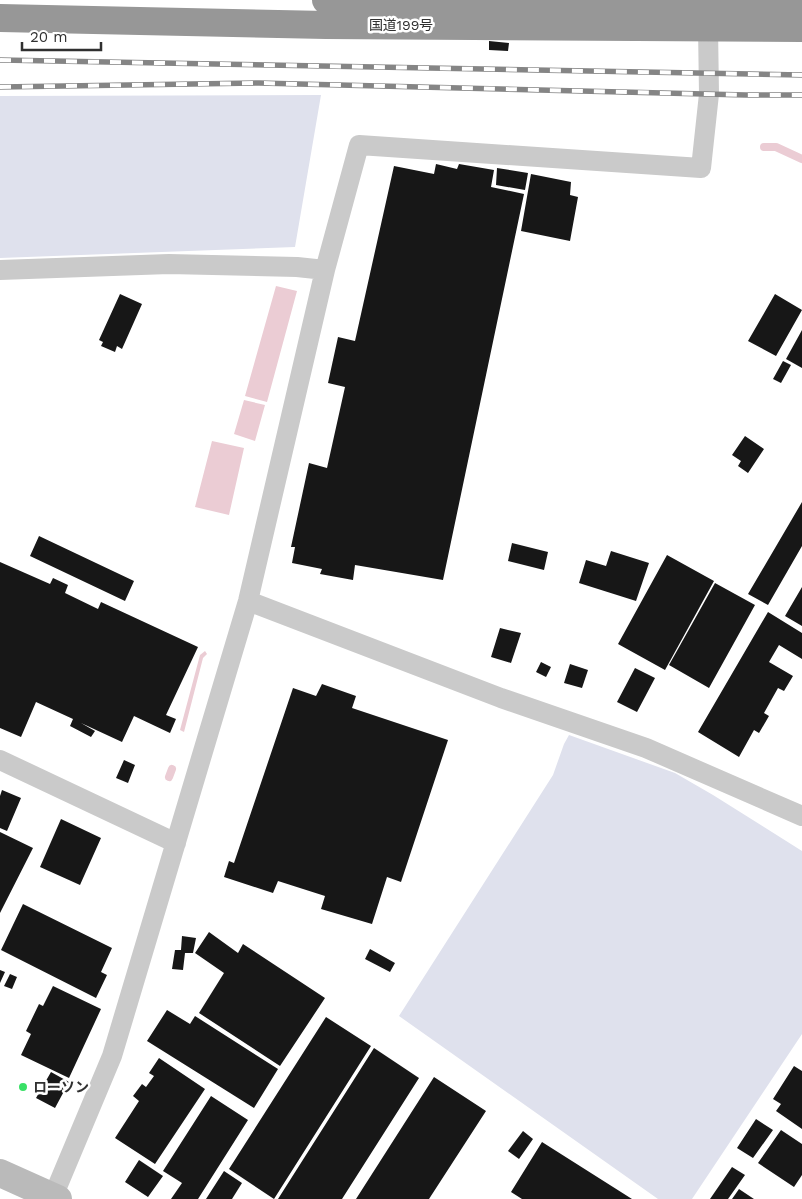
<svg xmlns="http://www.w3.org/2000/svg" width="802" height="1199" font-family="'Work Sans','Noto Sans JP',sans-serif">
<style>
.green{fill:#dfe1ed}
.water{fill:#ebccd4}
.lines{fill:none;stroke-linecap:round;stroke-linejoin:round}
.stream{stroke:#ebccd4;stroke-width:8}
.building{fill:#171717}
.street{stroke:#cacaca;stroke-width:20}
.secondary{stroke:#bababa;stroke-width:28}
.highway{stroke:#979797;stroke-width:28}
.rail-casing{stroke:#858585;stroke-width:5.5}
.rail{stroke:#fff;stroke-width:4;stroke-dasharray:11;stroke-linecap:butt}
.poi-dot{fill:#39e066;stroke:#fff;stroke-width:2}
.labels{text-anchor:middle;stroke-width:5;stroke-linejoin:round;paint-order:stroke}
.street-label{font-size:14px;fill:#303030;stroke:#fff}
.poi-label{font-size:14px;font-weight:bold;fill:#303030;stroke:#fff;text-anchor:start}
</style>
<rect width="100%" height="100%" fill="#fff"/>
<!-- green -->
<path class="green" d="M321,95L295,247L0,258V96Z
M569,735L675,773L713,795L802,851V1034L692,1199H658L399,1016L553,775L564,744Z"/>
<!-- water -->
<path class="water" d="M276,286L297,291L267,402L245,396Z
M244,400L265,405L255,441L234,434Z
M212,441L244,448L229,515L195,507Z
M205,651L207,654L203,658L184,732L180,730L200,655Z"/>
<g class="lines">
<!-- stream -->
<path class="stream" d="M764,147H776L802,159
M169,777L172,769"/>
</g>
<!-- building -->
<path class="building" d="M489,41L509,43L508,51L489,50Z
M436,164L457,169L459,164L494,170L491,187L524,194L443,580L355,565L353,580L320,574L322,569L292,563L295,547H291L309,463L327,468L345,387L328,383L338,337L355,341L394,166L434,174Z
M497,168L528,173L525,190L496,185Z
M531,174L571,182L570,195L578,197L570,241L521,231Z
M120,294L142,304L122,349L117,346L115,352L101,346L103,342L99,340Z
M775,294L802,310L776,356L748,341Z
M802,330V368L786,359Z
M783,361L791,365L781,383L773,379Z
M745,436L764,449L748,473L738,466L741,461L732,455Z
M802,502V546L768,605L748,594Z
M39,536L134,581L125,601L30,556Z
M512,543L548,552L544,570L508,561Z
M611,551L649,563L636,601L579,583L586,560L606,566Z
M667,555L714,581L665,670L618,644Z
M0,562L50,584L53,578L68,585L65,593L98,609L101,602L198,647L166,715L176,719L170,733L134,716L122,742L81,723L95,731L91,737L70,726L73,719L36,702L21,737L0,728Z
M715,583L755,605L709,688L669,665Z
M802,587V626L785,616Z
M768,612L802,633V659L779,645L769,662L793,676L784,691L778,688L764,713L769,716L759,733L754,730L739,757L698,732Z
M500,628L521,633L511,663L491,657Z
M541,662L551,667L546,677L536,672Z
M570,664L588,670L582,688L564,683Z
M635,668L655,678L637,712L617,702Z
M322,684L356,696L352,708L448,740L401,882L387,877L372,924L321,909L325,896L278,881L273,893L224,877L229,861L234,863L293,688L316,696Z
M124,760L135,765L128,783L116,778Z
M2,790L21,798L7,831L0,828V796Z
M61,819L101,838L80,885L40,867Z
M0,832L33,848L0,913Z
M23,904L112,948L101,972L107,975L96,998L1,950Z
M209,932L238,953L243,944L325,998L280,1066L199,1013L224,973L195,953Z
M182,936L196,938L193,953H185L183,970L172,969L175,950H181Z
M370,949L395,963L390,972L365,959Z
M0,970L5,972L0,983Z
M10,974L17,977L12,989L4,986Z
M53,986L101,1009L69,1078L21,1055L31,1034L26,1031L39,1004L43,1006Z
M167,1010L190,1024L195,1016L278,1069L254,1108L147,1041Z
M326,1017L371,1046L274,1199L229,1169Z
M374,1048L419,1078L342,1199H278Z
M159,1058L205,1089L155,1164L115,1138L139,1101L133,1096L142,1084L146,1087L154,1076L149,1073Z
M794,1066L802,1071V1129L776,1111L781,1104L773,1099Z
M51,1072L69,1082L55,1108L36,1098Z
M434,1077L486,1111L429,1199H356Z
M211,1096L248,1120L198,1199H171L182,1183L163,1171Z
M756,1119L773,1130L753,1158L737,1148Z
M781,1130L802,1144V1175L794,1187L758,1163Z
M523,1131L533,1139L519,1159L508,1151Z
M542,1142L632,1199H522L511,1192Z
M139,1160L163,1176L148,1197L125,1182Z
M732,1167L745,1175L728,1199H710Z
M224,1171L242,1183L232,1199H206Z
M739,1189L754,1199H732Z"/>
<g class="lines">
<!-- street -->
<path class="street" d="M0,270L169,264L297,267L325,270
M248,601L501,698L646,748L802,816
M0,760L176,843
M52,1199L112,1056L248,601L325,270L359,145L701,168L709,94L708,27"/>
<!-- secondary -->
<path class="secondary" d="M0,1173L58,1199"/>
<!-- highway -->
<path class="highway" d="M326,0L788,1L801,0
M0,18L326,25L802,28"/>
<defs>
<path id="rail" d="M0,60L802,75
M0,87L259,83L746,95H802"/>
</defs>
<!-- rail casing -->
<use href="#rail" class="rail-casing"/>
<!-- rail -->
<use href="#rail" class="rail"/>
</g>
<!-- markers -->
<circle class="poi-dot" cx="23" cy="1087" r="5"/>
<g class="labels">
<!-- street labels -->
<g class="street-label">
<text x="401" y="30">国道199号</text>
</g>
<!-- poi labels -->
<g class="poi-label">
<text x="33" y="1092">ローソン</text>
</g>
</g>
<!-- scale -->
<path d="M22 42v8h79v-8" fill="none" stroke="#303030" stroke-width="2.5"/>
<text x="30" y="42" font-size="15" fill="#303030" stroke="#ffffff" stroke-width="4" paint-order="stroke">20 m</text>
</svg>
